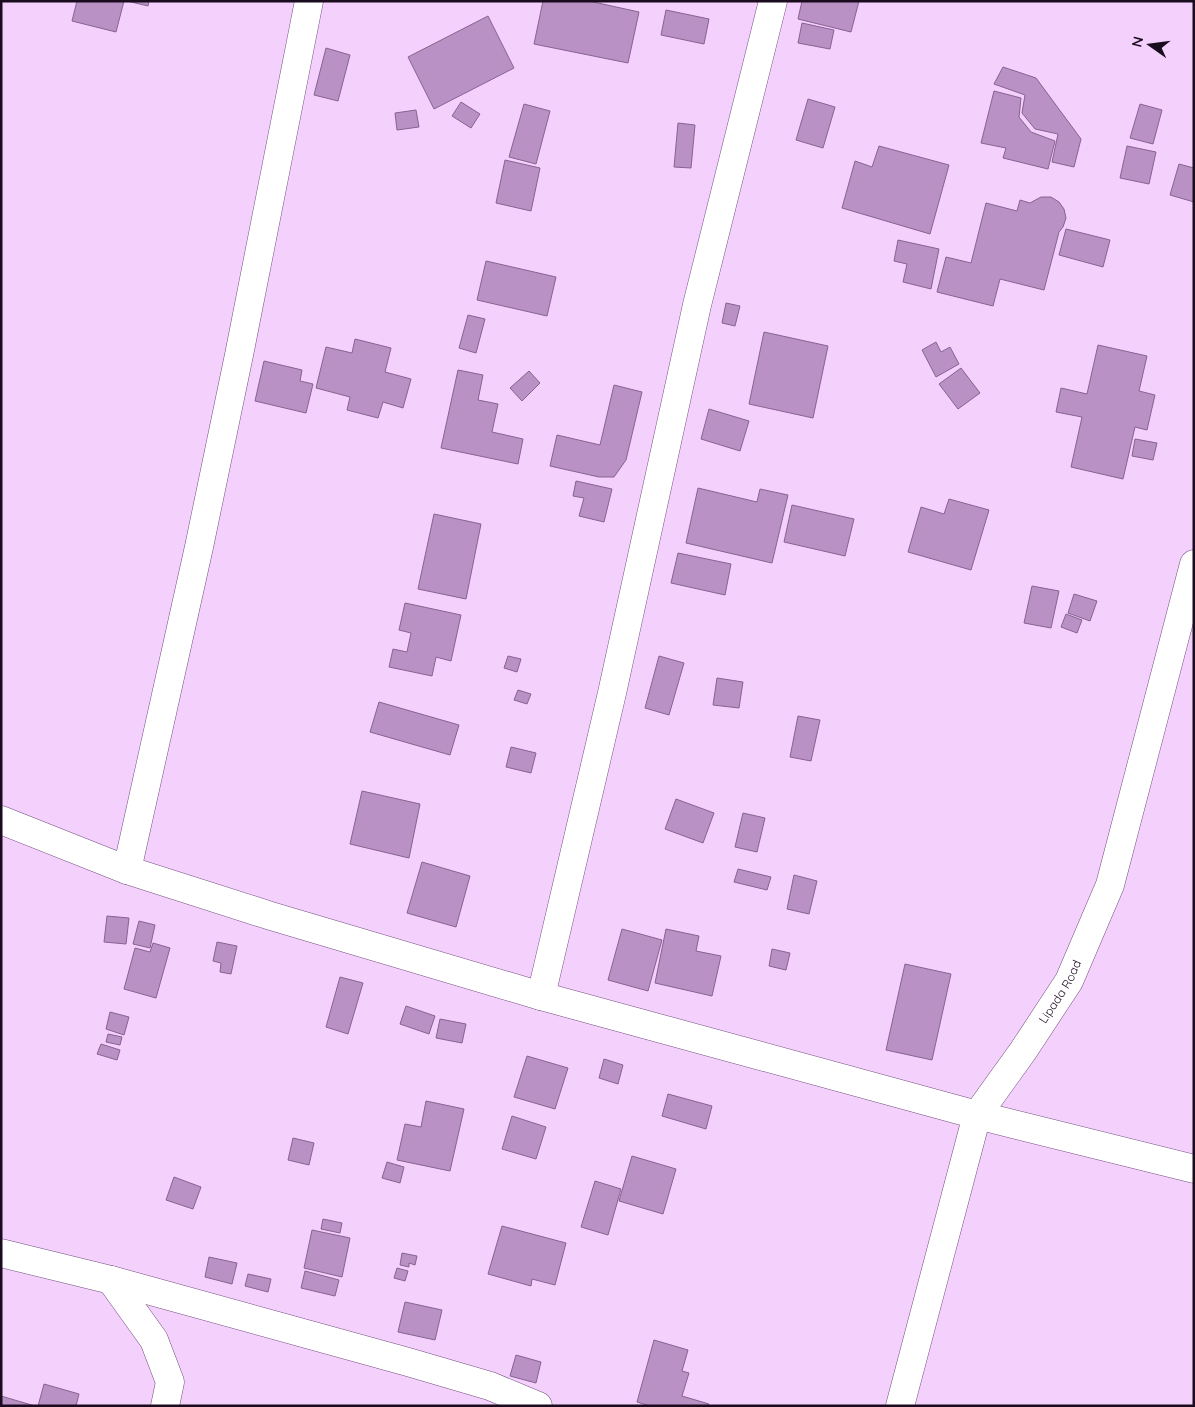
<svg xmlns="http://www.w3.org/2000/svg" width="1195" height="1407" font-family="Quicksand,sans-serif">
<style>
.building{fill:#b991c4;stroke:#886292}
.lines{fill:none;stroke-linecap:round;stroke-linejoin:round}
.minor-casing{stroke:#765080;stroke-width:29}
.minor{stroke:#fff;stroke-width:28}
.labels{text-anchor:middle;stroke-width:4.5;stroke-linejoin:round;paint-order:stroke}
.street-label{font-size:12px;fill:#1a0b1e;stroke:#f3d1fc}
</style>
<rect width="100%" height="100%" fill="#f3d1fc"/>
<!-- building -->
<path class="building" d="M77,1H124L116,32L72,21Z
M127,1H149L148,6Z
M543,1H589L639,12L628,63L534,44Z
M802,1H859L851,32L798,19Z
M666,10L709,19L704,44L661,35Z
M488,16L514,68L434,109L408,57Z
M802,23L834,30L830,49L798,43Z
M326,48L350,55L338,101L314,95Z
M1003,67L1036,78L1081,139L1074,167L1052,162L1058,134L1035,129L1022,113L1025,95L994,84Z
M994,91L1021,98L1019,117L1031,132L1055,141L1048,169L1003,158L1006,148L981,143Z
M808,99L835,107L823,148L796,140Z
M461,102L480,114L471,128L452,116Z
M524,104L550,111L536,164L509,157Z
M1140,104L1162,110L1153,144L1130,138Z
M416,110L419,127L397,130L395,113Z
M678,123L695,125L691,168L674,167Z
M879,146L949,165L930,234L842,208L855,161L872,167Z
M1127,146L1156,152L1149,184L1120,178Z
M505,160L540,168L531,211L496,203Z
M1179,164L1194,168V202L1170,195Z
M1041,197H1051L1059,202L1064,209L1066,218L1063,227L1059,232L1044,290L1000,279L993,306L937,292L946,257L971,263L986,203L1017,211L1020,200L1030,203Z
M1066,229L1110,240L1103,267L1059,255Z
M898,240L939,249L931,289L903,282L907,264L894,261Z
M486,261L556,277L547,316L477,300Z
M726,303L740,306L735,326L722,323Z
M468,315L485,319L476,353L459,348Z
M764,332L828,346L813,418L749,404Z
M355,339L391,348L385,372L411,379L403,408L383,402L378,418L347,410L350,397L316,388L326,347L352,353Z
M936,342L941,352L950,347L959,364L936,377L922,350Z
M1098,345L1147,356L1139,391L1155,395L1147,430L1135,427L1123,479L1071,467L1082,417L1056,412L1061,388L1087,394Z
M264,361L302,370L300,381L313,384L306,413L255,401Z
M961,368L980,393L958,409L939,384Z
M458,370L483,375L478,400L498,404L492,432L523,439L518,464L441,448Z
M529,371L540,383L522,401L510,388Z
M614,385L642,392L626,460L614,477H599L550,466L557,435L600,445Z
M709,409L749,421L740,451L701,439Z
M1135,439L1157,443L1153,460L1132,456Z
M576,481L612,489L604,522L579,516L584,498L573,496Z
M698,488L757,502L760,489L788,495L772,563L686,543Z
M949,499L989,510L971,570L908,552L921,507L944,514Z
M792,505L854,519L845,556L784,542Z
M434,514L481,524L466,599L418,589Z
M678,553L731,564L725,595L671,583Z
M1032,586L1059,591L1051,628L1024,623Z
M1074,594L1097,601L1090,621L1068,613Z
M405,603L461,615L451,661L436,657L432,676L389,667L393,649L407,652L411,633L399,630Z
M1066,614L1082,620L1077,633L1061,627Z
M508,656L521,659L517,672L504,668Z
M659,656L684,663L669,715L645,708Z
M717,678L743,682L739,708L713,705Z
M518,690L531,694L527,704L514,700Z
M379,702L459,725L450,755L370,732Z
M798,716L820,720L811,761L790,757Z
M511,747L536,753L531,773L506,767Z
M362,791L420,804L409,858L350,844Z
M676,799L714,813L703,843L665,829Z
M743,813L765,818L757,852L735,847Z
M422,862L470,876L456,927L407,913Z
M738,869L771,877L767,890L734,882Z
M794,875L817,881L809,914L787,909Z
M107,916L129,918L126,944L104,942Z
M139,921L155,925L150,948L133,944Z
M622,929L662,940L648,991L608,980Z
M666,929L699,936L696,951L721,956L712,996L655,983Z
M217,942L237,946L231,974L220,972L221,963L213,961Z
M153,943L170,948L156,998L124,989L135,948L150,952Z
M772,949L790,953L786,970L769,966Z
M905,964L951,974L932,1060L886,1050Z
M340,977L363,983L348,1034L326,1027Z
M406,1006L435,1016L429,1034L400,1024Z
M110,1012L129,1017L124,1035L106,1029Z
M440,1019L466,1024L462,1043L436,1038Z
M108,1034L122,1037L120,1045L106,1042Z
M101,1044L120,1050L117,1060L97,1054Z
M527,1056L568,1068L555,1109L514,1097Z
M604,1059L623,1065L618,1084L599,1078Z
M668,1094L712,1106L706,1129L662,1116Z
M426,1101L464,1109L450,1171L397,1160L405,1124L421,1127Z
M512,1116L546,1127L536,1159L502,1149Z
M293,1138L314,1143L309,1165L288,1160Z
M632,1156L676,1169L663,1214L619,1201Z
M387,1162L404,1167L400,1183L382,1178Z
M174,1177L201,1187L193,1209L166,1200Z
M595,1181L621,1189L608,1235L581,1227Z
M323,1219L342,1223L340,1233L321,1229Z
M502,1226L566,1243L555,1285L532,1279L531,1286L488,1274Z
M312,1230L350,1238L342,1277L304,1268Z
M402,1253L417,1256L415,1265L409,1263V1267L400,1265Z
M209,1257L237,1263L232,1284L205,1277Z
M397,1268L408,1271L405,1281L394,1278Z
M305,1271L339,1280L335,1296L301,1288Z
M248,1274L271,1279L268,1292L245,1286Z
M405,1302L442,1310L435,1340L398,1332Z
M654,1340L688,1350L682,1371L689,1373L682,1396L709,1404L708,1406H650L637,1402Z
M516,1355L541,1362L536,1383L510,1376Z
M44,1384L79,1394L76,1406H38Z
M1,1396L35,1406H1Z"/>
<g class="lines">
<defs>
<g id="minor">
<path d="M773,1L697,305L612,693L541,996L977,1115L1194,1169"/>
<path d="M1,820L127,870L271,916L541,996"/>
<path d="M127,870L199,547L239,355L309,1"/>
<path d="M1,1253L111,1280L408,1362L490,1386L538,1406"/>
<path d="M111,1280L154,1340L170,1382L165,1406"/>
<path id="s1" d="M900,1406L977,1115L1023,1051L1069,981L1110,885L1194,564"/>
</g>
</defs>
<!-- minor casing -->
<use href="#minor" class="minor-casing"/>
<!-- minor -->
<use href="#minor" class="minor"/>
</g>
<g class="labels">
<!-- street labels -->
<g class="street-label">
<text dy="4" stroke="none"><textPath href="#s1" startOffset="450">Lipada Road</textPath></text>
</g>
</g>
<!-- border -->
<rect width="1195" height="1407" fill="none" stroke="#1a0b1e" stroke-width="5"/>
<!-- north arrow -->
<g transform="translate(1150 45) rotate(284)" stroke="#f3d1fc" stroke-width="4" paint-order="stroke">
<path d="M0-4L9 19L0 12L-9 19Z" fill="#1a0b1e"/>
<text y="-8" font-size="14" font-weight="bold" text-anchor="middle" fill="#1a0b1e">N</text>
</g>
</svg>
